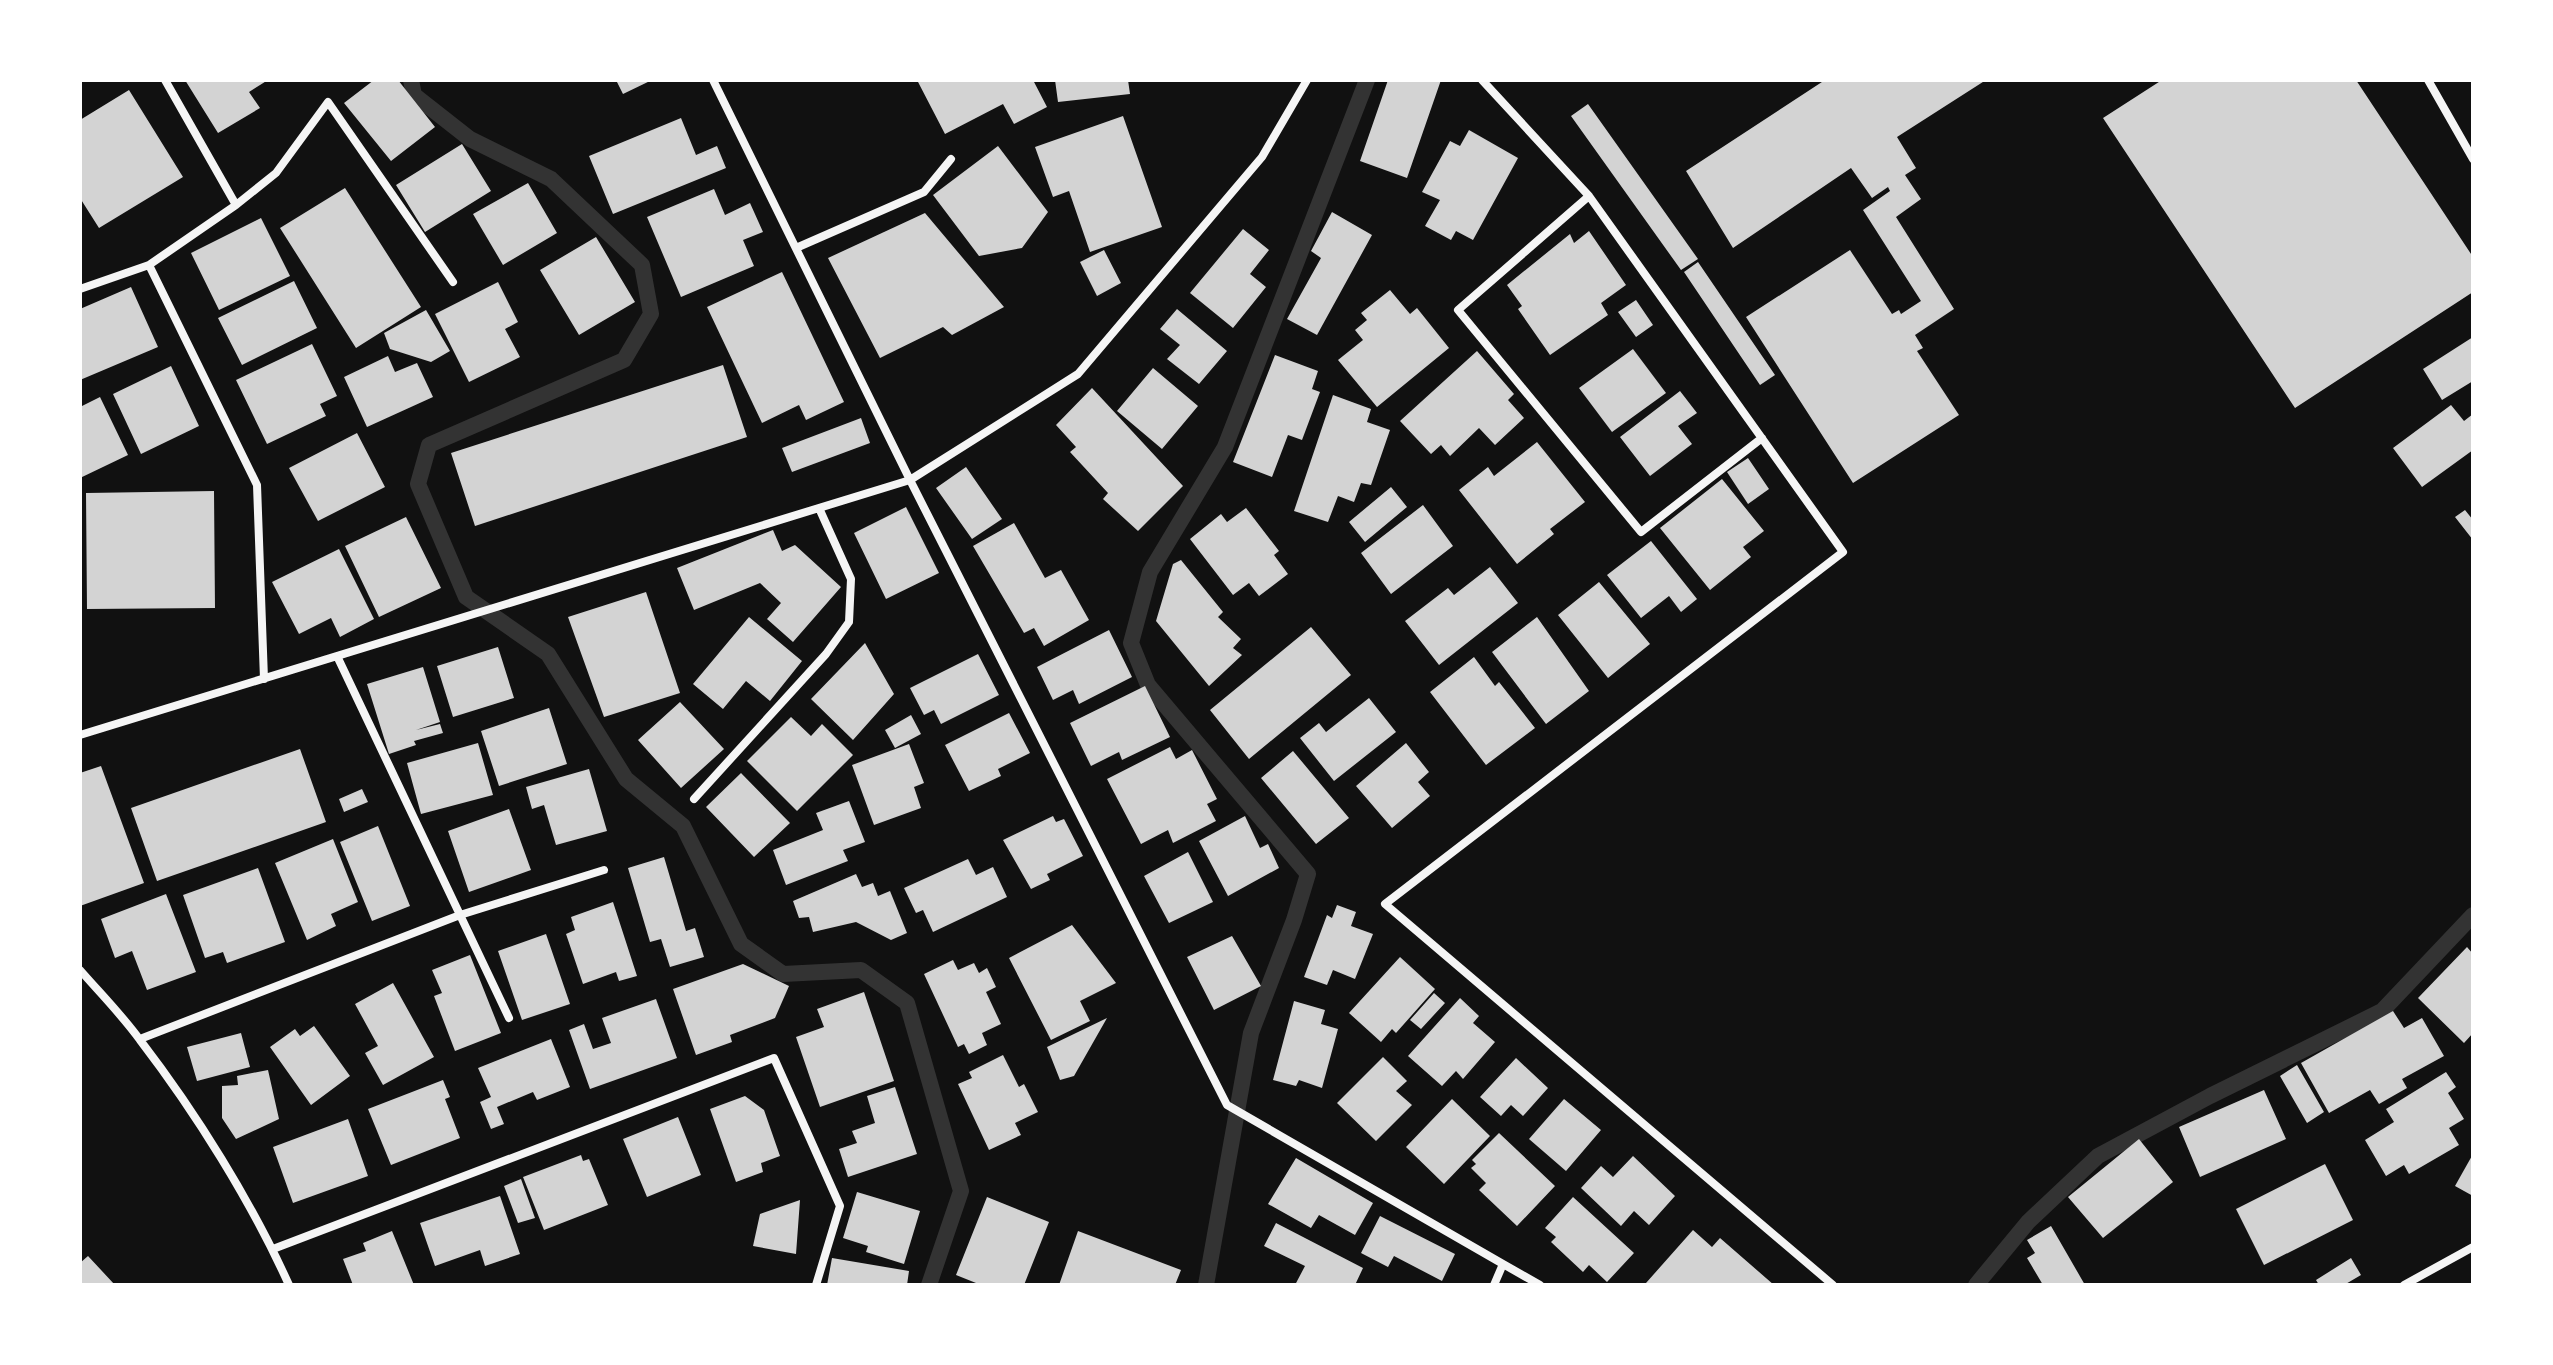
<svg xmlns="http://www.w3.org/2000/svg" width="2553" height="1365" font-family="'Titillium Web',sans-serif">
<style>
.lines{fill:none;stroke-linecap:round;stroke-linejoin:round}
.stream{stroke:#333;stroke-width:16}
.building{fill:#d3d3d3}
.minor{stroke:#f5f5f5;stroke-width:8}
</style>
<rect width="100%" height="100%" fill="#111"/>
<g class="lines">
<!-- stream -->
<path class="stream" d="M411,80L414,95L470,139L551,179L642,265L651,314L624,360L429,445L418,484L466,597L548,654L626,779L683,826L741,944L783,974L861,970L907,1003L961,1191L929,1285
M1206,1285L1251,1033L1294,920L1308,874L1148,685L1131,643L1150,572L1225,447L1367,80
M1976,1285L2028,1222L2098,1156L2210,1096L2382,1011L2473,915"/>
</g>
<!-- building -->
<path class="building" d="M185,80H268L249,92L260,108L218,133Z
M374,80H398L435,127L391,161L344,103Z
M616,80H652L623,94Z
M917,80H1033L1047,107L1014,124L1003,104L945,134Z
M1055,80H1128L1130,94L1058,102Z
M1388,80H1441L1407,178L1360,161Z
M1825,80H1986L1897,137L1916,168L1905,175L1921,199L1896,217L1954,309L1915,335L1923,348L1917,351L1959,415L1853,483L1746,317L1850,250L1892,314L1899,310L1901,314L1921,301L1863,210L1890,191L1888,187L1872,198L1851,168L1733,248L1686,171Z
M2162,80H2356L2473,257V292L2295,408L2103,118Z
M129,90L183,177L99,228L80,198V120Z
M1588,104L1698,259L1681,270L1571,116Z
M1123,116L1162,227L1090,252L1069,191L1053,197L1035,147Z
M681,118L696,155L717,146L726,168L613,214L589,156Z
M1469,130L1518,158L1473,240L1456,231L1451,240L1425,226L1440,200L1422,192L1450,141L1460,146Z
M462,144L491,191L425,232L396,185Z
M998,146L1048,212L1022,248L979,256L933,195Z
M528,183L557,233L503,265L473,214Z
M345,188L421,307L356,348L280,228Z
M714,189L725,215L750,203L763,232L743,240L754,266L681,297L647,217Z
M1332,212L1372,235L1317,335L1287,319L1321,258L1311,251Z
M925,213L1004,307L952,335L943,327L880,358L828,258Z
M261,218L290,276L219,310L191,253Z
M1243,229L1269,250L1250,274L1266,287L1233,328L1190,293Z
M1589,231L1626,285L1601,303L1608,315L1550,355L1518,309L1522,306L1507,285L1570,234L1574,243Z
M596,237L635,302L579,335L540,270Z
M1104,250L1121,283L1097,296L1080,262Z
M1698,262L1775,375L1760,385L1684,272Z
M782,272L844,402L806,420L799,405L762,423L707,307Z
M294,281L317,328L242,365L218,318Z
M498,282L518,322L505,329L520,357L469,382L435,314Z
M131,287L158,347L80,380V309Z
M1390,290L1410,314L1417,308L1449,348L1377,407L1338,360L1363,340L1355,330L1367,320L1361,313Z
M1636,300L1653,325L1636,337L1618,312Z
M1177,309L1227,351L1199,384L1167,359L1180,345L1160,329Z
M426,310L450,351L431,362L390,349L384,333Z
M2473,337V381L2442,400L2423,369Z
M312,344L337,396L320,404L326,416L267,444L236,380Z
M1633,349L1666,393L1612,432L1579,388Z
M1477,351L1514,394L1508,400L1524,418L1495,445L1479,428L1450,456L1441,445L1431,454L1400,421Z
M1275,355L1318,371L1312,389L1320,392L1302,440L1288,435L1272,477L1233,462Z
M388,356L395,372L417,363L433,397L367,427L344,377Z
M723,365L747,437L475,526L451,453Z
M171,366L199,426L141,454L113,394Z
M1153,368L1198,406L1162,449L1117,411Z
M1092,388L1183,486L1138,531L1103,499L1108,493L1070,452L1076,447L1056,425Z
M1680,391L1697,413L1678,426L1692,444L1650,476L1620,437Z
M1333,395L1371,409L1367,422L1390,430L1371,485L1361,483L1354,502L1338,496L1328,522L1294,511Z
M100,397L128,455L80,478V407Z
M2451,405L2464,421L2473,414V450L2422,487L2393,448Z
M861,418L870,443L792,472L782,448Z
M357,433L385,487L318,521L289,468Z
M1537,442L1585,502L1550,529L1554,534L1517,564L1459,490L1488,467L1494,476Z
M1748,458L1769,489L1748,504L1727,472Z
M966,467L1002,519L972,539L936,488Z
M1722,479L1764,531L1743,547L1751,557L1710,590L1660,528Z
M1391,487L1407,507L1365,542L1349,522Z
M214,491L215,608L87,609L86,493Z
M1423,505L1453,546L1391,594L1361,553Z
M906,507L939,573L886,599L854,533Z
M1246,508L1279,551L1274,555L1288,574L1259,596L1249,583L1233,595L1190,539L1221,514L1227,522Z
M2465,510L2473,520V540L2455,517Z
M406,517L441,588L379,617L345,546Z
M1014,523L1045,578L1061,570L1089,620L1044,646L1034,628L1024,633L973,546Z
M773,530L782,551L795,545L841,587L793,642L767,619L781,603L760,583L694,610L677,568Z
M1651,541L1697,599L1681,612L1669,596L1641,618L1607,575Z
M339,549L374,619L340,637L331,618L299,634L272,582Z
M1181,560L1223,612L1218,617L1241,639L1233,648L1242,655L1209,686L1156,621L1173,564Z
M1490,567L1518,603L1439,665L1405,621L1448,588L1454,595Z
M1599,582L1650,644L1608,678L1558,615Z
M646,592L680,693L604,717L568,617Z
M749,617L802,661L770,701L746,681L723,709L693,684Z
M1537,617L1589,691L1546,724L1492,652Z
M1311,627L1351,675L1249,759L1210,710Z
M1109,630L1132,677L1079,704L1073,690L1053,700L1037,667Z
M865,643L894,694L853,740L811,699Z
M498,647L514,698L453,717L437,666Z
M978,654L999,695L941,724L934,710L924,715L910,688Z
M1474,657L1495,686L1499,682L1535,728L1486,765L1430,692Z
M423,667L440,722L416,730L440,724L443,733L414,741L416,745L389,754L367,684Z
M1145,686L1170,737L1122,760L1119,752L1091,766L1070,723Z
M1369,698L1396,732L1334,781L1300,738L1319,723L1326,732Z
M680,702L724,749L681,788L638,740Z
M549,708L567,764L499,786L481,731Z
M1009,713L1030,753L998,769L1001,776L969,791L945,745Z
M911,715L921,734L895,748L885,730Z
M791,717L811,736L822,724L853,755L797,811L747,761Z
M478,743L493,795L421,814L407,763Z
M1406,743L1429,772L1418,782L1430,796L1392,828L1356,786Z
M909,744L924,783L914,787L921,808L874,825L852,765Z
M1170,747L1176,759L1192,750L1217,799L1207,804L1216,821L1173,843L1168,830L1141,844L1107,779Z
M300,749L326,822L157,881L131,808Z
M1293,751L1349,818L1316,844L1261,778Z
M101,766L144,883L80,906V773Z
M589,769L607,831L556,845L544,805L532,809L526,787Z
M741,773L790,823L754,857L706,807Z
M362,789L368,802L344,812L339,799Z
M849,801L865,842L843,850L848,861L786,885L773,850L823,830L816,813Z
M509,809L531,870L469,892L448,831Z
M1053,816L1056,822L1064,819L1083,856L1047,874L1050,880L1031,889L1003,840Z
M1245,816L1260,848L1268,844L1279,868L1228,896L1199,841Z
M378,826L410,906L372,921L340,842Z
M333,839L358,902L331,914L336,926L307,940L275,863Z
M1188,852L1213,902L1169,923L1144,876Z
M664,857L686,931L695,928L704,957L670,967L661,939L650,942L628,868Z
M968,859L976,875L993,867L1007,897L933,932L923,910L916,913L904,888Z
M258,868L285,942L227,963L223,952L205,958L183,895Z
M856,874L862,887L873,883L878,896L890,891L907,933L891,940L856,922L813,932L809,917L799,918L793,901Z
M166,894L196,972L147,990L132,951L115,958L101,919Z
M613,902L637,976L619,981L616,972L583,984L566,934L575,930L571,917Z
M1337,905L1356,912L1351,926L1373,934L1355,979L1333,970L1327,985L1304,977L1327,915L1332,918Z
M1072,925L1116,983L1080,1001L1090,1021L1051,1040L1009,958Z
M546,934L570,1004L522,1020L498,951Z
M1232,936L1261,986L1214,1010L1187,957Z
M2467,947L2473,954V1033L2464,1043L2418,998Z
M470,955L501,1033L455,1051L434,996L442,993L432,970Z
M1400,957L1435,989L1396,1033L1392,1029L1381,1042L1349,1013Z
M953,960L958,970L974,963L979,973L987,968L996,987L986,992L1001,1024L982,1033L987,1045L969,1054L964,1044L958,1047L924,974Z
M743,964L789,986L775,1018L730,1035L732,1042L696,1055L673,989Z
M393,983L434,1057L383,1085L365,1053L378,1046L355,1004Z
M864,992L894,1081L820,1107L796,1037L824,1027L817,1009Z
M1434,993L1445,1003L1421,1029L1410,1020Z
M1460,998L1479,1016L1473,1023L1495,1042L1463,1079L1456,1071L1442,1086L1408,1056Z
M656,999L677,1058L590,1089L569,1030L584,1024L593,1049L611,1043L602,1018Z
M1294,1001L1325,1010L1321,1024L1338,1029L1322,1088L1299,1080L1296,1086L1273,1080Z
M2393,1011L2404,1028L2422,1018L2444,1056L2402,1079L2407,1088L2379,1104L2370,1090L2329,1113L2301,1063Z
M1107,1018L1074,1076L1060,1080L1047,1047Z
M314,1026L350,1076L311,1105L270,1047L295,1029L300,1036Z
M241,1033L250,1067L197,1081L187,1047Z
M551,1039L570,1087L537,1100L533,1092L497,1107L504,1124L491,1129L480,1102L491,1097L478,1068Z
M1003,1055L1019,1087L1024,1084L1038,1112L1015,1123L1021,1135L989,1150L958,1084L972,1078L969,1072Z
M1383,1057L1407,1081L1396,1091L1412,1105L1376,1141L1337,1103Z
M1516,1058L1548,1088L1523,1116L1511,1105L1501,1116L1480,1097Z
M2297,1065L2324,1112L2307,1123L2280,1076Z
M268,1070L279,1119L236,1139L222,1118V1086L238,1085L237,1076Z
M2446,1072L2456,1087L2448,1093L2464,1119L2449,1128L2459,1145L2409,1174L2404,1165L2386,1176L2365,1140L2394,1122L2386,1109Z
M443,1080L450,1097L445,1099L460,1138L391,1165L368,1109Z
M895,1087L917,1154L848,1177L839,1149L857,1143L852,1131L875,1123L867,1096Z
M2264,1090L2286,1139L2200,1177L2179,1127Z
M745,1096L764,1110L780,1156L761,1163L763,1172L736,1182L710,1109Z
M1452,1099L1490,1136L1444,1184L1406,1147Z
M1564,1099L1601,1130L1566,1171L1529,1139Z
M678,1117L701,1175L647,1197L623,1139Z
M348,1119L368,1176L293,1203L273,1147Z
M1499,1133L1555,1186L1517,1226L1479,1190L1486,1183L1471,1168L1476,1164L1472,1160Z
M2139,1139L2173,1182L2103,1238L2068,1197Z
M2473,1154V1196L2455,1186Z
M581,1155L583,1161L589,1159L608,1205L544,1230L523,1177Z
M1633,1156L1675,1196L1649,1225L1634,1211L1621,1226L1581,1188L1601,1166L1613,1177Z
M1296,1158L1373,1203L1355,1235L1319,1215L1311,1228L1268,1204Z
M2325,1164L2353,1220L2264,1265L2236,1209Z
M521,1179L535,1218L518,1223L504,1186Z
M857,1192L920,1211L904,1264L866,1252L868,1246L843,1238Z
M500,1196L520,1254L485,1266L480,1250L435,1266L420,1223Z
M987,1197L1049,1222L1024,1285H981L956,1275Z
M1573,1197L1634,1253L1607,1282L1589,1265L1583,1272L1551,1242L1556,1237L1545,1228Z
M800,1200L796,1254L753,1246L760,1214Z
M1380,1216L1455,1254L1442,1281L1394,1256L1388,1267L1361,1253Z
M1276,1223L1363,1268L1355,1285H1295L1305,1266L1264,1246Z
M2051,1226L2085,1285H2043L2027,1258L2035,1253L2027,1240Z
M1693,1230L1712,1247L1720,1238L1774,1285H1649L1646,1283Z
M392,1231L414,1285H353L343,1259L366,1251L363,1243Z
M1078,1231L1181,1270L1175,1285H1059Z
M88,1256L115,1285H80V1263Z
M832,1258L909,1271L907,1285H827Z
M2351,1258L2361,1275L2344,1285H2319L2316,1280Z"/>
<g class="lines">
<!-- minor -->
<path class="minor" d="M165,80L236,205
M713,80L910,480L1227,1105L1503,1264
M1482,80L1589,196L1843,552L1385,904L1833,1285
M2428,80L2473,159
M1589,196L1458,310L1641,532L1762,438
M796,248L924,192L951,159
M149,265L257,485L264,679
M80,289L149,265L236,205L276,173L328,102L453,282
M337,656L509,1018
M80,735L910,480L1078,374L1262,157L1307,80
M694,799L826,654L849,622L851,579L819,508
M80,970C100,993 122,1015 140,1040C196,1113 251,1201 289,1285
M140,1039L460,915L604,870
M273,1249L774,1058L840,1206L816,1285
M1494,1285L1503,1264L1540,1285
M2404,1285L2473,1247"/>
</g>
<!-- border -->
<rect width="2553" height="1365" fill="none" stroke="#ffffff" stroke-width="164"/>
</svg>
